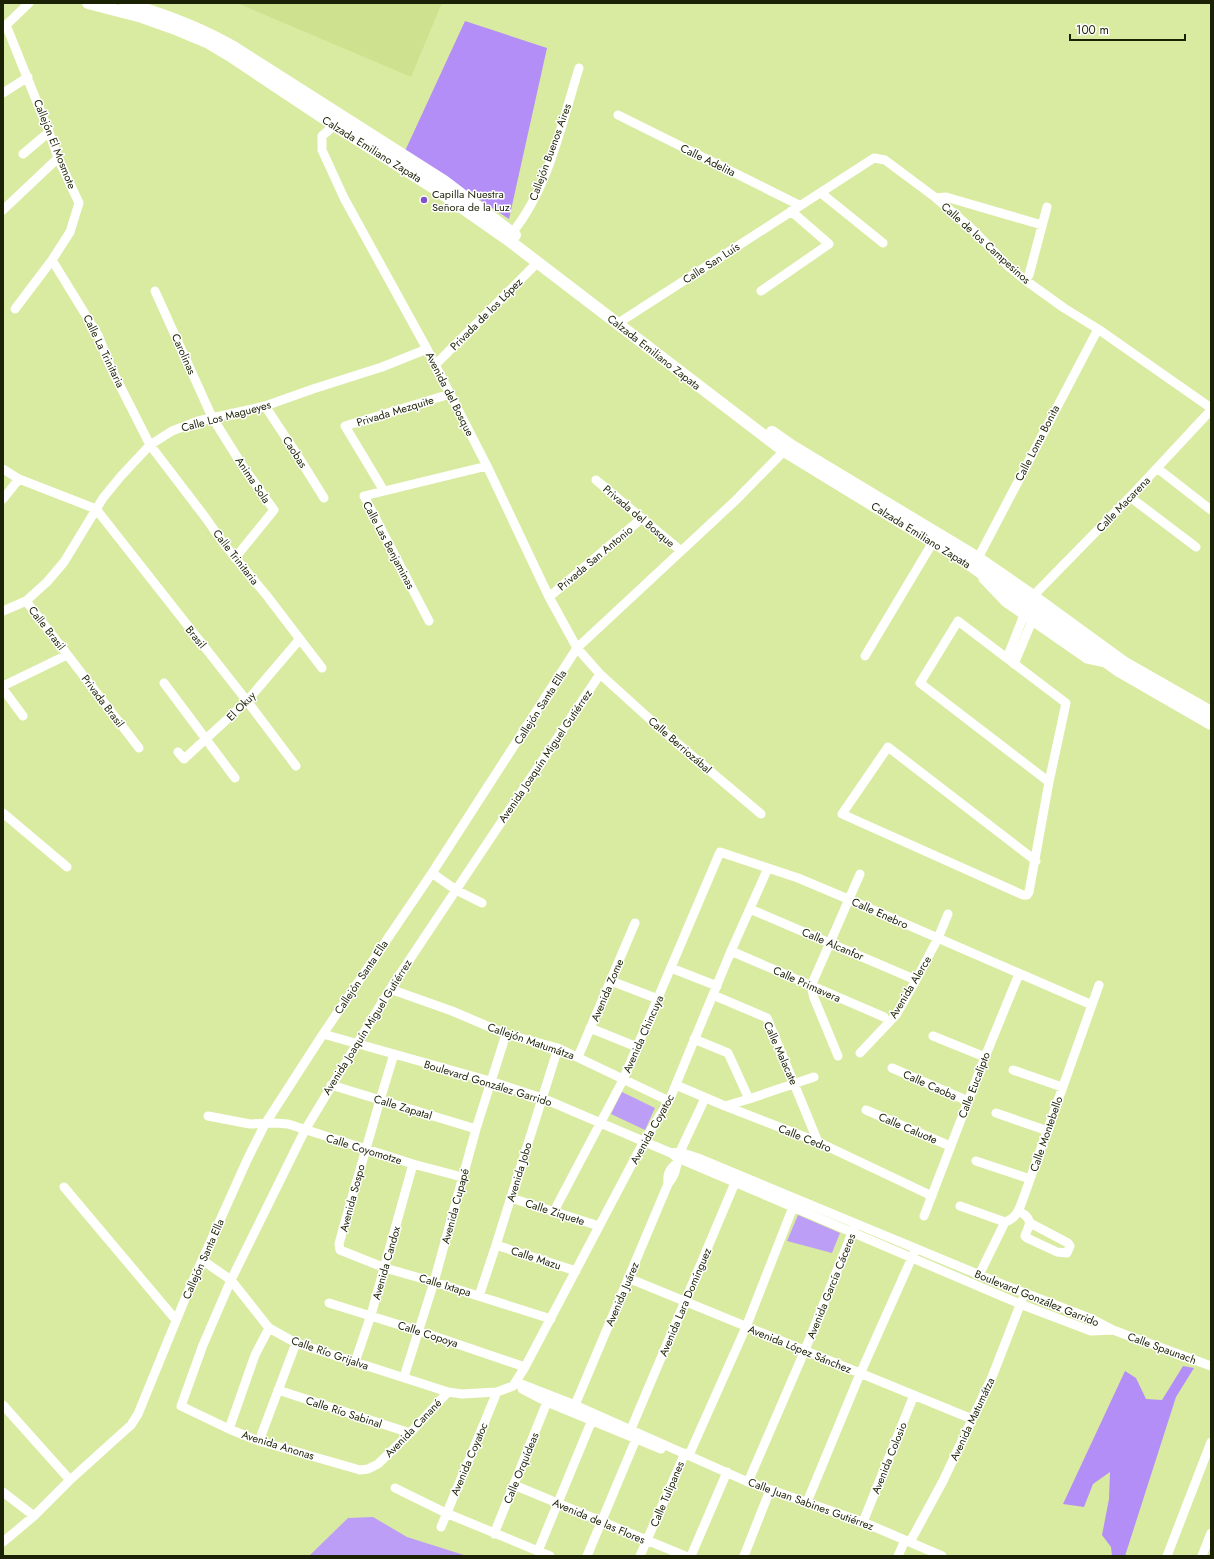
<svg xmlns="http://www.w3.org/2000/svg" width="1214" height="1559" font-family="Jost,sans-serif">
<style>
.built{fill:#cee18f}
.green{fill:#bd9ef7}
.forest{fill:#b48ef7}
.lines{fill:none;stroke-linecap:round;stroke-linejoin:round}
.minor{stroke:#fff;stroke-width:9}
.major{stroke:#fff;stroke-width:12}
.poi-dot{fill:#8352ca;stroke:#fff;stroke-width:1.5}
.labels{text-anchor:middle;stroke-width:3;stroke-linejoin:round;paint-order:stroke}
.street-label{font-size:11px;fill:#1b2104;stroke:#fff}
.poi-label{font-size:11px;fill:#1b2104;stroke:#fff;text-anchor:start}
</style>
<rect width="100%" height="100%" fill="#d9eba1"/>
<!-- built -->
<path class="built" d="M237,3H442L411,77Z"/>
<!-- green -->
<path class="green" d="M622,1092L655,1108L645,1130L611,1114Z
M798,1215L840,1233L832,1253L787,1241Z
M373,1517L407,1537L467,1556H309L348,1518Z"/>
<!-- forest -->
<path class="forest" d="M465,21L547,48L509,219L405,151Z
M1183,1366L1194,1368L1176,1397L1125,1556H1112L1111,1547L1102,1535L1109,1499L1110,1472L1093,1484L1084,1507L1063,1504L1125,1371L1136,1378L1146,1399L1162,1400Z"/>
<g class="lines">
<!-- minor -->
<path class="minor" d="M6,25L49,132L58,158L79,203L70,232L52,260L15,309
M3,28L29,3
M3,93L28,77
M618,115L799,205
M338,122L322,136V150L344,198L427,349L487,466L549,597L577,648L600,674L664,732L761,814
M23,154L49,132
M821,193L883,243
M936,198L946,197L1042,225
M3,210L58,158
M512,233C549,188 562,122 579,68
M52,260L98,335L111,368L150,445L205,517L224,544L267,596L322,668
M1025,280L1029,275L1047,207
M155,291L212,417L242,465L274,510L235,558
M761,291L829,244L791,211
M623,320L874,158L885,160L936,198L973,230L1008,266L1025,280L1064,308L1098,329L1211,408
M435,365L537,263
M265,406L296,453L324,498
M1157,468L1211,510
M3,469L19,479L96,509L247,701L296,766
M596,480L681,551
M384,491L345,426L450,394
M1130,497L1196,547
M3,499L19,479
M978,558L1098,329
M983,579L1005,602L1087,659L1106,663
M1033,596L1130,497L1211,410
M549,597L641,519
M26,601L139,748
M3,611L26,601L47,582L64,562L103,498L121,476L150,445L172,431L198,421L265,406L313,389L382,367L427,349
M429,621L364,496L487,466
M865,656L933,542
M1007,658L1024,615
M1014,664L1032,621
M164,683L235,778
M3,686L67,655
M3,689L23,716
M178,752L184,759L247,701L299,640
M3,813L67,867
M1036,861L888,747L842,814L1023,895H1027L1029,892L1049,782L1066,703L958,621L920,683L1049,782
M432,873L456,890L482,903
M750,909L916,980
M731,951L884,1017
M671,968L717,986
M611,981L658,999
M390,989L452,1011L506,1034L558,1048L669,1101
M713,995L767,1018L818,1142
M590,1028L637,1047
M323,1034L490,1081L542,1098L671,1153L678,1158L1020,1304L1091,1331L1113,1330
M933,1036L985,1057
M694,1039L728,1053L749,1099
M860,1053L896,1015L916,980L938,938L948,914
M394,1054L380,1100L343,1229L339,1244L340,1250L385,1268L434,1282L551,1319
M838,1056L814,998L811,986L860,874
M578,1057L635,923
M892,1068L968,1101
M1013,1070L1062,1087
M331,1085L476,1129
M676,1085L725,1106L818,1142L932,1196
M725,1106L749,1099L814,1077
M866,1110L950,1146
M996,1113L1048,1131
M208,1116L250,1124L274,1123L288,1124L413,1164L462,1177
M671,1153L680,1152L698,1158L1004,1285L1092,1319L1113,1330L1211,1366
M976,1161L1030,1179
M668,1184C667,1174 669,1170 676,1164
M64,1187L176,1320
M511,1198L599,1226
M960,1206L1005,1222
M554,1211L623,1080L720,852L798,878L848,899L1092,1005
M1018,1211C1024,1214 1028,1216 1030,1223L1068,1243L1070,1246L1067,1253L1057,1252L1027,1238L1025,1236L1030,1223
M924,1216L985,1057L1019,974
M496,1245L576,1271
M202,1260L231,1280L269,1328L296,1343L448,1392L462,1394L497,1392L513,1386L525,1367L644,1141L669,1101L731,951L768,868
M979,1275L1005,1222C1017,1218 1019,1209 1023,1199L1099,985
M628,1278L972,1419
M479,1296L496,1245L558,1048
M329,1303L419,1331L525,1367
M355,1362L371,1315L413,1164
M404,1377L434,1282L476,1129L506,1034
M516,1382L575,1405L748,1482L863,1522L942,1556
M522,1389L547,1402L661,1449
M278,1390L410,1433
M448,1392L410,1433L378,1464L368,1469L360,1470L259,1441L229,1429L181,1406L203,1345L231,1280L305,1130L390,989L600,674
M3,1405L70,1480
M575,1405L668,1184C677,1174 676,1164 680,1152C688,1134 697,1116 705,1098
M229,1429L255,1355L269,1328
M631,1429L737,1178
M259,1441L296,1343
M689,1455L746,1327L795,1202
M748,1482L805,1350L854,1228
M514,1485L685,1556
M395,1488L446,1513L550,1556
M3,1492L34,1516
M807,1502L860,1374L914,1253
M863,1522L914,1395
M441,1527L497,1392
M494,1534L547,1402
M3,1542L34,1516L70,1480L131,1425L138,1414L187,1294L247,1160L265,1124L323,1034L432,873L577,648L736,500L784,451
M910,1542L943,1481L976,1411L992,1377L1022,1300
M538,1551L592,1420
M587,1556L636,1439
M640,1556L685,1453
M691,1556L727,1472
M744,1556L770,1490
M898,1556L905,1540
M1167,1556L1211,1442
M1202,1556L1211,1533"/>
<!-- major -->
<path class="major" d="M88,3L142,17L173,28L209,43L229,55L334,125L437,190L507,239L784,451L966,562L1119,671L1211,724
M125,3C163,14 201,28 235,48L444,181L515,235
M772,432L792,446L978,558L1033,596L1125,663L1211,712"/>
</g>
<!-- markers -->
<circle class="poi-dot" cx="424" cy="200" r="4"/>
<g class="labels">
<!-- street labels -->
<g class="street-label">
<text transform="translate(55 144) rotate(68)" y="4">Callejón El Mosmote</text>
<text transform="translate(372 149) rotate(32)" y="4">Calzada Emiliano Zapata</text>
<text transform="translate(550 152) rotate(-70)" y="4">Callejón Buenos Aires</text>
<text transform="translate(708 160) rotate(26)" y="4">Calle Adelita</text>
<text transform="translate(986 243) rotate(42)" y="4">Calle de los Campesinos</text>
<text transform="translate(711 263) rotate(-33)" y="4">Calle San Luís</text>
<text transform="translate(486 314) rotate(-45)" y="4">Privada de los López</text>
<text transform="translate(104 351) rotate(64)" y="4">Calle La Trinitaria</text>
<text transform="translate(654 352) rotate(38)" y="4">Calzada Emiliano Zapata</text>
<text transform="translate(184 354) rotate(66)" y="4">Carolinas</text>
<text transform="translate(450 394) rotate(63)" y="4">Avenida del Bosque</text>
<text transform="translate(395 411) rotate(-17)" y="4">Privada Mezquite</text>
<text transform="translate(226 416) rotate(-15)" y="4">Calle Los Magueyes</text>
<text transform="translate(1037 443) rotate(-63)" y="4">Calle Loma Bonita</text>
<text transform="translate(295 452) rotate(57)" y="4">Caobas</text>
<text transform="translate(253 480) rotate(56)" y="4">Anima Sola</text>
<text transform="translate(1123 504) rotate(-46)" y="4">Calle Macarena</text>
<text transform="translate(639 516) rotate(40)" y="4">Privada del Bosque</text>
<text transform="translate(921 535) rotate(32)" y="4">Calzada Emiliano Zapata</text>
<text transform="translate(389 545) rotate(62)" y="4">Calle Las Benjaminas</text>
<text transform="translate(236 557) rotate(52)" y="4">Calle Trinitaria</text>
<text transform="translate(595 558) rotate(-40)" y="4">Privada San Antonio</text>
<text transform="translate(47 628) rotate(52)" y="4">Calle Brasil</text>
<text transform="translate(196 637) rotate(51)" y="4">Brasil</text>
<text transform="translate(103 701) rotate(53)" y="4">Privada Brasil</text>
<text transform="translate(241 706) rotate(-45)" y="4">El Okuy</text>
<text transform="translate(540 707) rotate(-57)" y="4">Callejón Santa Ella</text>
<text transform="translate(680 745) rotate(41)" y="4">Calle Berriozábal</text>
<text transform="translate(545 756) rotate(-56)" y="4">Avenida Joaquín Miguel Gutiérrez</text>
<text transform="translate(880 913) rotate(24)" y="4">Calle Enebro</text>
<text transform="translate(833 944) rotate(23)" y="4">Calle Alcanfor</text>
<text transform="translate(361 977) rotate(-56)" y="4">Callejón Santa Ella</text>
<text transform="translate(807 984) rotate(24)" y="4">Calle Primavera</text>
<text transform="translate(910 987) rotate(-59)" y="4">Avenida Alerce</text>
<text transform="translate(607 990) rotate(-67)" y="4">Avenida Zome</text>
<text transform="translate(367 1027) rotate(-58)" y="4">Avenida Joaquín Miguel Gutiérrez</text>
<text transform="translate(643 1034) rotate(-66)" y="4">Avenida Chincuya</text>
<text transform="translate(531 1041) rotate(19)" y="4">Callejón Matumátza</text>
<text transform="translate(781 1053) rotate(66)" y="4">Calle Malacate</text>
<text transform="translate(488 1083) rotate(17)" y="4">Boulevard González Garrido</text>
<text transform="translate(930 1085) rotate(24)" y="4">Calle Caoba</text>
<text transform="translate(974 1085) rotate(-69)" y="4">Calle Eucalipto</text>
<text transform="translate(403 1107) rotate(17)" y="4">Calle Zapatal</text>
<text transform="translate(908 1128) rotate(23)" y="4">Calle Caluote</text>
<text transform="translate(652 1129) rotate(-61)" y="4">Avenida Coyatoc</text>
<text transform="translate(1046 1134) rotate(-71)" y="4">Calle Montebello</text>
<text transform="translate(805 1138) rotate(22)" y="4">Calle Cedro</text>
<text transform="translate(364 1149) rotate(17)" y="4">Calle Coyomotze</text>
<text transform="translate(519 1172) rotate(-73)" y="4">Avenida Jobo</text>
<text transform="translate(352 1198) rotate(-75)" y="4">Avenida Sospo</text>
<text transform="translate(455 1206) rotate(-75)" y="4">Avenida Cupapé</text>
<text transform="translate(555 1212) rotate(18)" y="4">Calle Ziquete</text>
<text transform="translate(536 1258) rotate(18)" y="4">Calle Mazu</text>
<text transform="translate(203 1259) rotate(-66)" y="4">Callejón Santa Ella</text>
<text transform="translate(386 1263) rotate(-74)" y="4">Avenida Candox</text>
<text transform="translate(445 1285) rotate(17)" y="4">Calle Ixtapa</text>
<text transform="translate(831 1286) rotate(-68)" y="4">Avenida García Cáceres</text>
<text transform="translate(622 1294) rotate(-67)" y="4">Avenida Juárez</text>
<text transform="translate(1037 1298) rotate(22)" y="4">Boulevard González Garrido</text>
<text transform="translate(685 1302) rotate(-67)" y="4">Avenida Lara Domínguez</text>
<text transform="translate(428 1334) rotate(18)" y="4">Calle Copoya</text>
<text transform="translate(1162 1348) rotate(20)" y="4">Calle Spaunach</text>
<text transform="translate(800 1349) rotate(22)" y="4">Avenida López Sánchez</text>
<text transform="translate(330 1353) rotate(19)" y="4">Calle Río Grijalva</text>
<text transform="translate(344 1412) rotate(18)" y="4">Calle Río Sabinal</text>
<text transform="translate(972 1419) rotate(-65)" y="4">Avenida Matumátza</text>
<text transform="translate(413 1428) rotate(-46)" y="4">Avenida Canané</text>
<text transform="translate(278 1445) rotate(17)" y="4">Avenida Anonas</text>
<text transform="translate(889 1458) rotate(-68)" y="4">Avenida Colosio</text>
<text transform="translate(469 1459) rotate(-67)" y="4">Avenida Coyatoc</text>
<text transform="translate(521 1468) rotate(-68)" y="4">Calle Orquídeas</text>
<text transform="translate(667 1494) rotate(-67)" y="4">Calle Tulipanes</text>
<text transform="translate(811 1504) rotate(20)" y="4">Calle Juan Sabines Gutiérrez</text>
<text transform="translate(599 1521) rotate(23)" y="4">Avenida de las Flores</text>
</g>
<!-- poi labels -->
<g class="poi-label">
<text x="432" y="198">Capilla Nuestra<tspan x="432" dy="13">Señora de la Luz</tspan></text>
</g>
</g>
<!-- border -->
<rect width="1214" height="1559" fill="none" stroke="#1b2104" stroke-width="8"/>
<!-- scale -->
<path d="M1070 34v6h115v-6" fill="none" stroke="#1b2104" stroke-width="2"/>
<text x="1076" y="34" font-size="12" fill="#1b2104" stroke="#ffffff" stroke-width="3" paint-order="stroke">100 m</text>
</svg>
